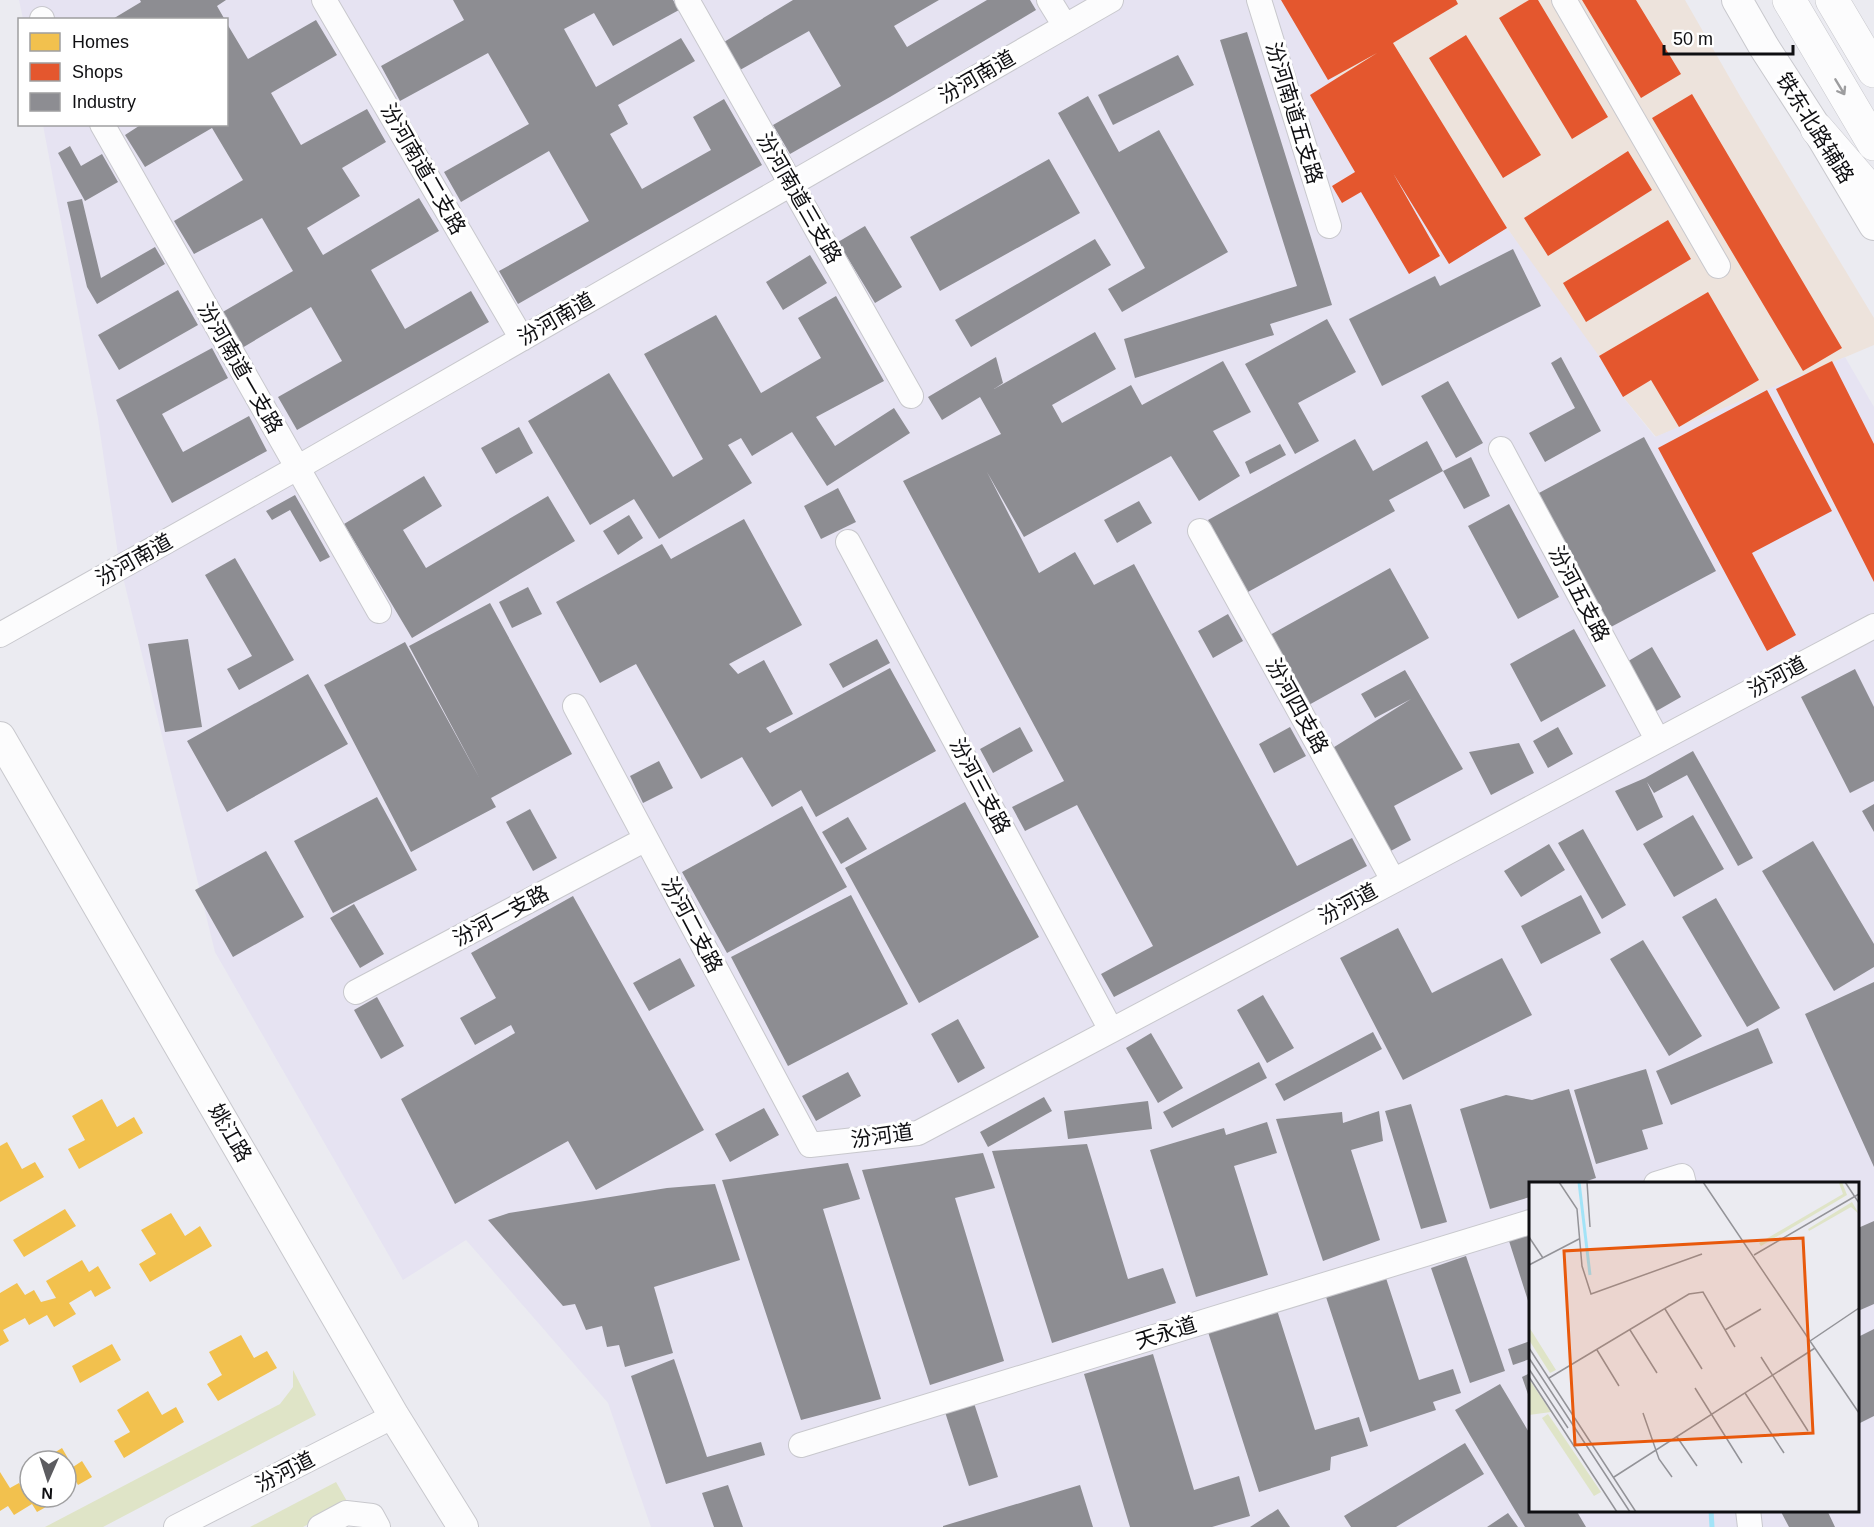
<svg xmlns="http://www.w3.org/2000/svg" width="1874" height="1527" font-family="Helvetica,'Noto Sans SC',sans-serif">
<style>
.commercial{fill:#ede3dc}
.industrial{fill:#e6e3f2;fill-rule:evenodd}
.green{fill:#dfe4c7}
.homes{fill:#f2c14e}
.shops{fill:#e4572e}
.industry{fill:#8d8d92}
.lines{fill:none;stroke-linecap:round;stroke-linejoin:round}
.stream{stroke:#a2e3f7;stroke-width:5}
.minor-casing{stroke:#c8c8cd;stroke-width:26}
.major-casing{stroke:#c8c8cd;stroke-width:32}
.highway-casing{stroke:#c8c8cd;stroke-width:34}
.minor{stroke:#fcfcfd;stroke-width:24}
.major{stroke:#fcfcfd;stroke-width:30}
.highway{stroke:#fcfcfd;stroke-width:33}
.oneway{stroke:#9d9d9f}
.labels{text-anchor:middle;stroke-width:6;stroke-linejoin:round;paint-order:stroke}
.street-label{font-size:21px;fill:#0f0f12;stroke:#fff}
.inset-river{fill:none;stroke:#a2e3f7;stroke-width:3}
.inset-road{fill:none;stroke:#939398;stroke-width:1.5}
.view{fill:#e8590c;fill-opacity:0.15;stroke:#e8590c;stroke-width:3}
.inset-edge{fill:none;stroke:#0f0f12;stroke-width:3}
</style>
<rect width="100%" height="100%" fill="#ebebf1"/>
<!-- commercial -->
<path class="commercial" d="M1281,0H1685L1740,96L1874,318V345L1656,437L1623,397L1507,228L1449,264Z"/>
<!-- industrial -->
<path class="industrial" d="M19,0H1284L1343,89L1450,263L1507,228L1599,356L1623,397L1655,437L1845,357L1874,407V1527H651L608,1403L466,1240L403,1280L215,952L119,561L98,419L43,125L226,124V20L23,19ZM1530,1184H1858V1510H1530Z"/>
<!-- green -->
<path class="green" d="M293,1370L316,1415L103,1527H45L280,1404L293,1387Z
M336,1482L348,1503L303,1527H250Z"/>
<!-- homes -->
<path class="homes" d="M102,1099L117,1127L134,1117L143,1133L79,1169L68,1149L85,1140L72,1116Z
M7,1142L22,1169L35,1162L44,1177L0,1202V1146Z
M65,1209L76,1226L24,1257L13,1240Z
M171,1213L185,1236L200,1226L212,1246L150,1282L139,1264L156,1254L141,1230Z
M82,1260L89,1272L98,1266L111,1288L95,1297L91,1290L69,1303L76,1314L54,1327L47,1315L29,1325L25,1318L3,1330L9,1341L0,1346V1293L17,1283L25,1295L34,1290L41,1302L56,1298L46,1281Z
M241,1335L254,1358L267,1351L277,1368L218,1401L207,1384L222,1375L209,1352Z
M112,1344L121,1360L80,1383L72,1366Z
M148,1391L162,1415L176,1407L184,1422L124,1458L114,1441L130,1432L117,1410Z
M62,1448L73,1467L82,1461L92,1477L78,1485L71,1473L66,1477V1461H41Z
M0,1472L10,1488L19,1483L25,1493L30,1490V1497H50L53,1503L37,1512L32,1504L14,1515L8,1506L0,1511Z"/>
<!-- shops -->
<path class="shops" d="M1281,0H1456L1458,4L1393,43L1507,228L1449,264L1393,173L1440,256L1409,274L1361,192L1342,203L1332,186L1355,172L1310,95L1377,53L1328,80Z
M1529,0H1538L1608,117L1572,139L1499,18Z
M1582,0H1636L1681,74L1641,98Z
M1466,35L1541,155L1503,178L1429,58Z
M1692,94L1842,348L1803,371L1652,118Z
M1628,151L1652,190L1548,256L1524,218Z
M1668,220L1691,259L1586,322L1563,283Z
M1708,292L1759,380L1679,427L1651,380L1623,397L1599,356Z
M1832,361L1874,444V582L1776,389Z
M1767,390L1832,511L1752,553L1796,635L1767,651L1658,448Z"/>
<!-- industry -->
<path class="industry" d="M140,0H226L217,6L225,20H111L141,2Z
M453,0H673L679,10L613,46L594,13L564,29L596,87L681,38L695,61L618,105L628,124L610,134L642,189L711,150L693,117L724,99L762,165L518,304L499,271L589,221L549,151L461,202L444,172L529,124L488,53L400,101L381,66L464,20Z
M793,0H939L894,26L907,47L987,0H1030L1036,10L890,97L790,154L773,125L841,86L809,31L740,70L724,42Z
M316,20L337,55L271,93L301,145L367,109L386,142L342,168L360,196L307,228L323,255L419,198L439,231L371,270L405,329L471,291L489,322L297,430L278,397L342,361L311,307L242,348L221,313L293,271L262,218L194,254L174,221L243,180L212,128L145,167L125,135L142,124H226V22L248,59Z
M1247,32L1332,305L1270,324L1274,335L1135,378L1124,339L1297,286L1220,40Z
M1178,55L1194,85L1113,125L1098,95Z
M1088,96L1119,152L1159,130L1228,252L1122,312L1108,289L1145,268L1058,113Z
M70,146L81,166L102,154L118,182L85,201L58,153Z
M1049,159L1080,213L940,291L910,237Z
M82,199L101,278L155,247L165,264L97,304L87,287L67,202Z
M865,226L902,287L875,303L838,242Z
M1095,239L1111,265L971,347L955,320Z
M1513,249L1541,306L1382,386L1349,319L1435,276L1440,286Z
M810,255L827,283L783,310L766,282Z
M178,290L198,325L119,370L98,335Z
M836,296L884,381L816,417L835,446L894,408L910,433L827,486L792,432L752,456L741,438L728,445L752,483L659,539L634,499L590,525L528,421L609,373L673,477L703,459L644,354L716,315L761,393L821,358L798,318Z
M1327,319L1356,372L1298,403L1319,441L1295,454L1245,364Z
M1095,332L1116,369L1052,405L1062,423L1131,385L1142,405L1223,361L1251,412L1213,431L1240,476L1199,501L1171,456L1024,537L987,472L1039,573L1075,552L1094,585L1134,564L1297,866L1352,838L1367,866L1114,997L1101,974L1153,946L1077,805L1025,831L1012,807L1064,781L903,481L1001,434L980,397L942,420L928,397L996,357L1003,383L994,389Z
M212,348L228,378L162,414L183,452L249,416L267,451L172,503L116,400Z
M1561,357L1601,431L1545,462L1529,433L1575,408L1551,363Z
M1448,381L1483,443L1456,458L1421,396Z
M519,427L533,453L496,474L481,448Z
M1644,437L1716,571L1609,628L1537,494Z
M1355,439L1373,471L1427,441L1443,471L1389,500L1395,511L1248,592L1208,520Z
M1280,444L1286,455L1250,474L1245,462Z
M1471,457L1490,496L1464,509L1443,471Z
M424,476L442,506L403,530L426,568L548,496L575,541L412,638L344,524Z
M838,488L856,522L821,539L804,506Z
M295,495L330,557L320,562L290,510L272,520L266,511Z
M1139,501L1152,523L1117,543L1104,520Z
M1509,504L1559,597L1518,619L1468,526Z
M629,515L643,538L618,555L603,531Z
M744,519L802,625L729,664L738,674L764,660L793,714L766,728L770,733L890,668L936,751L816,817L801,790L772,807L742,757L701,779L636,664L600,683L556,602L662,544L671,559Z
M235,558L294,660L239,690L227,669L252,656L205,575Z
M1390,568L1429,638L1307,706L1268,636Z
M528,587L542,614L512,628L499,602Z
M490,603L572,754L491,798L496,807L411,852L324,685L405,642L480,779L409,646Z
M1228,614L1243,641L1213,658L1198,631Z
M1574,629L1606,686L1541,722L1510,664Z
M188,639L202,727L165,732L148,644Z
M877,639L890,663L843,688L829,664Z
M1652,647L1681,697L1653,713L1625,663Z
M1855,669L1874,707V781L1850,793L1801,697Z
M1405,670L1463,769L1394,806L1411,840L1387,853L1331,749L1411,699L1375,718L1361,694Z
M308,674L348,744L227,812L187,741Z
M1020,727L1033,751L993,773L980,749Z
M1290,727L1306,756L1274,773L1259,744Z
M1558,727L1573,754L1548,768L1533,741Z
M1519,743L1534,773L1491,795L1469,752Z
M1693,751L1753,858L1738,866L1687,775L1654,793L1647,782L1663,817L1637,831L1615,791L1645,778Z
M659,761L673,788L643,803L630,776Z
M377,797L417,870L333,913L294,841Z
M965,802L1039,937L919,1003L845,868Z
M1874,804V832L1862,811Z
M802,806L847,887L727,953L682,872Z
M530,809L557,858L533,871L506,822Z
M1693,815L1724,869L1674,897L1643,844Z
M848,817L867,849L841,864L822,832Z
M1583,829L1626,905L1602,919L1558,843Z
M1813,841L1874,944V967L1834,991L1762,871Z
M1549,844L1565,870L1521,897L1504,871Z
M266,851L304,917L233,957L195,890Z
M851,895L908,1004L788,1066L731,957Z
M1581,895L1601,933L1541,964L1521,926Z
M573,896L704,1130L596,1190L568,1141L455,1204L401,1099L515,1033L511,1025L475,1045L460,1018L496,998L471,953Z
M1716,898L1780,1008L1747,1027L1682,917Z
M354,904L384,954L360,968L330,918Z
M1398,928L1432,993L1502,958L1532,1015L1403,1080L1340,958Z
M1643,940L1702,1036L1669,1056L1610,959Z
M680,958L695,986L649,1011L633,983Z
M1874,982V1167L1805,1014Z
M1263,995L1294,1048L1267,1063L1237,1010Z
M377,997L404,1046L381,1059L354,1010Z
M958,1019L985,1068L958,1083L931,1034Z
M1758,1028L1773,1063L1671,1105L1656,1071Z
M1373,1032L1382,1049L1284,1101L1275,1084Z
M1151,1033L1183,1088L1158,1103L1126,1048Z
M1259,1062L1267,1078L1172,1128L1163,1112Z
M1646,1069L1663,1124L1642,1130L1648,1149L1596,1164L1574,1090Z
M848,1072L861,1096L816,1121L802,1096Z
M1569,1089L1596,1178L1578,1184H1530V1197L1490,1209L1460,1109L1506,1095L1532,1100Z
M1044,1097L1052,1111L988,1147L980,1132Z
M1148,1101L1152,1129L1068,1139L1064,1111Z
M1411,1104L1447,1222L1421,1229L1385,1111Z
M764,1108L779,1135L730,1162L715,1134Z
M1379,1111L1383,1141L1351,1150L1380,1240L1323,1261L1276,1119L1342,1112L1343,1123Z
M1267,1122L1277,1153L1234,1166L1268,1275L1196,1297L1150,1150L1224,1128L1226,1135Z
M1087,1144L1128,1279L1163,1268L1176,1303L1052,1343L992,1151Z
M983,1153L995,1188L955,1198L1004,1361L930,1385L862,1170Z
M848,1163L860,1199L823,1209L881,1399L801,1420L722,1180Z
M715,1184L740,1260L654,1287L673,1353L625,1367L619,1345L607,1347L602,1326L586,1330L575,1304L563,1306L488,1220L509,1213L667,1188Z
M1874,1221V1304L1858,1311V1228Z
M1530,1234V1307L1509,1241Z
M1466,1256L1505,1371L1470,1383L1431,1268Z
M1386,1278L1419,1380L1453,1369L1461,1393L1433,1402L1436,1410L1370,1432L1326,1297Z
M1277,1310L1315,1430L1359,1417L1368,1446L1331,1457L1330,1470L1259,1492L1208,1332Z
M1874,1329V1416L1858,1424V1337Z
M1530,1341V1359L1513,1365L1508,1349Z
M1153,1354L1194,1490L1239,1476L1250,1516L1212,1527H1130L1084,1374Z
M674,1359L707,1457L761,1442L765,1455L666,1484L631,1376Z
M1530,1373V1400L1522,1377Z
M1500,1384L1530,1434V1510H1576L1586,1527H1525L1455,1410Z
M974,1403L998,1477L969,1486L945,1412Z
M1465,1443L1484,1474L1396,1527H1351L1344,1516Z
M728,1485L743,1527H714L702,1493Z
M1080,1485L1093,1527H943V1526Z
M1278,1509L1290,1527H1250Z
M1780,1510H1827L1835,1527H1789Z
M1508,1513L1518,1527H1487Z"/>
<g class="lines">
<!-- stream -->
<path class="stream" d="M1711,1510L1712,1527"/>
<defs>
<path id="minor" d="M324,0L522,339
M687,0L911,396
M1049,0L1065,26
M1259,0L1329,226
M1564,0L1718,266
M42,19V20
M102,124L379,611
M1501,449L1657,739
M1200,531L1393,880
M848,542L1111,1030
M0,635L297,468L1111,0
M575,706L810,1145L918,1133L1874,626
M356,992L646,839
M1656,1184L1682,1176L1684,1184
M801,1445L1530,1222
M1748,1510L1750,1527
M176,1527L394,1416
M320,1527L346,1513L372,1516L378,1527"/>
<path id="major" d="M1737,0L1764,47L1817,129L1874,225
M0,737L394,1416L463,1527"/>
<path id="highway" d="M1789,0L1874,144
M1832,0L1874,71
M1817,129L1874,195"/>
</defs>
<!-- minor casing -->
<use href="#minor" class="minor-casing"/>
<!-- major casing -->
<use href="#major" class="major-casing"/>
<!-- highway casing -->
<use href="#highway" class="highway-casing"/>
<!-- minor -->
<use href="#minor" class="minor"/>
<!-- major -->
<use href="#major" class="major"/>
<!-- highway -->
<use href="#highway" class="highway"/>
</g>
<!-- one-way arrows -->
<defs><path id="oneway-shaft" d="M-6 0H5M1.5-3L5.5 0L1.5 3" fill="none" stroke-width="1.6" stroke-linecap="round" stroke-linejoin="round" transform="scale(1.5)"/></defs>
<use class="oneway" href="#oneway-shaft" transform="translate(1840 87) rotate(59)"/>
<g class="labels">
<!-- street labels -->
<g class="street-label">
<text transform="translate(977 77) rotate(-30)" y="7">汾河南道</text>
<text transform="translate(1294 113) rotate(73)" y="7">汾河南道五支路</text>
<text transform="translate(1815 128) rotate(58)" y="7">铁东北路辅路</text>
<text transform="translate(423 169) rotate(60)" y="7">汾河南道二支路</text>
<text transform="translate(799 198) rotate(60)" y="7">汾河南道三支路</text>
<text transform="translate(556 319) rotate(-30)" y="7">汾河南道</text>
<text transform="translate(240 368) rotate(60)" y="7">汾河南道一支路</text>
<text transform="translate(134 560) rotate(-29)" y="7">汾河南道</text>
<text transform="translate(1579 594) rotate(62)" y="7">汾河五支路</text>
<text transform="translate(1777 677) rotate(-28)" y="7">汾河道</text>
<text transform="translate(1297 706) rotate(61)" y="7">汾河四支路</text>
<text transform="translate(980 786) rotate(62)" y="7">汾河三支路</text>
<text transform="translate(1348 904) rotate(-28)" y="7">汾河道</text>
<text transform="translate(501 916) rotate(-28)" y="7">汾河一支路</text>
<text transform="translate(692 925) rotate(62)" y="7">汾河二支路</text>
<text transform="translate(230 1133) rotate(60)" y="7">姚江路</text>
<text transform="translate(882 1136) rotate(-8)" y="7">汾河道</text>
<text transform="translate(1166 1333) rotate(-17)" y="7">天永道</text>
<text transform="translate(285 1472) rotate(-27)" y="7">汾河道</text>
</g>
</g>
<!-- overview -->
<g transform="translate(1529 1182)">
<rect width="330" height="330" fill="#ebebf1"/>
<path d="M313,0L318,13L232,64L230,61L314,12L310,1ZM323,20L330,32L322,25L280,49L279,47ZM0,145L27,188L21,191L0,158ZM0,197L22,230L0,233ZM19,232L72,310L65,314L13,236Z" fill="#dfe4c7"/>
<path class="inset-river" d="M50,0L61,93"/>
<path class="inset-road" d="M30,0L48,27L53,84L62,112L173,72M58,0L61,45M174,0L281,159L330,126M316,0L330,21M0,55L14,76M225,73L330,12M0,83L50,57M136,127L173,187M101,148L128,191M196,148L232,127M281,159L330,231M0,166L107,330M68,168L90,204M232,175L279,249M0,176L101,330M0,187L39,246M0,195L88,330M20,196L160,112L174,110L206,165M166,206L213,281M216,211L255,271M114,231L130,277L143,295M148,255L168,284M85,295L286,166"/>
<path class="view" d="M274,56L284,251L46,263L35,69Z"/>
<rect width="330" height="330" class="inset-edge"/>
</g>
<!-- legend -->
<rect x="18" y="18" width="210" height="108" fill="#ffffff" stroke="#9f9fa0" stroke-width="1.5"/>
<rect x="30" y="33" width="30" height="18" fill="#f2c14e" stroke="#9f9fa0" stroke-width="1.5"/>
<text x="72" y="48" font-size="18" fill="#0f0f12">Homes</text>
<rect x="30" y="63" width="30" height="18" fill="#e4572e" stroke="#9f9fa0" stroke-width="1.5"/>
<text x="72" y="78" font-size="18" fill="#0f0f12">Shops</text>
<rect x="30" y="93" width="30" height="18" fill="#8d8d92" stroke="#9f9fa0" stroke-width="1.5"/>
<text x="72" y="108" font-size="18" fill="#0f0f12">Industry</text>
<!-- north arrow -->
<g transform="translate(48 1479) rotate(183)"><circle r="28" fill="#ffffff" stroke="#9f9fa0" stroke-width="1.5"/>
<path d="M0-4.5L10 22L0 15L-10 22Z" fill="#5c5c60"/>
<text y="-9" font-size="16" font-weight="bold" text-anchor="middle" fill="#0f0f12">N</text>
</g>
<!-- scale -->
<path d="M1664 45v9h129v-9" fill="none" stroke="#0f0f12" stroke-width="3"/>
<text x="1673" y="45" font-size="18" fill="#0f0f12" stroke="#ffffff" stroke-width="4.5" paint-order="stroke">50 m</text>
</svg>
